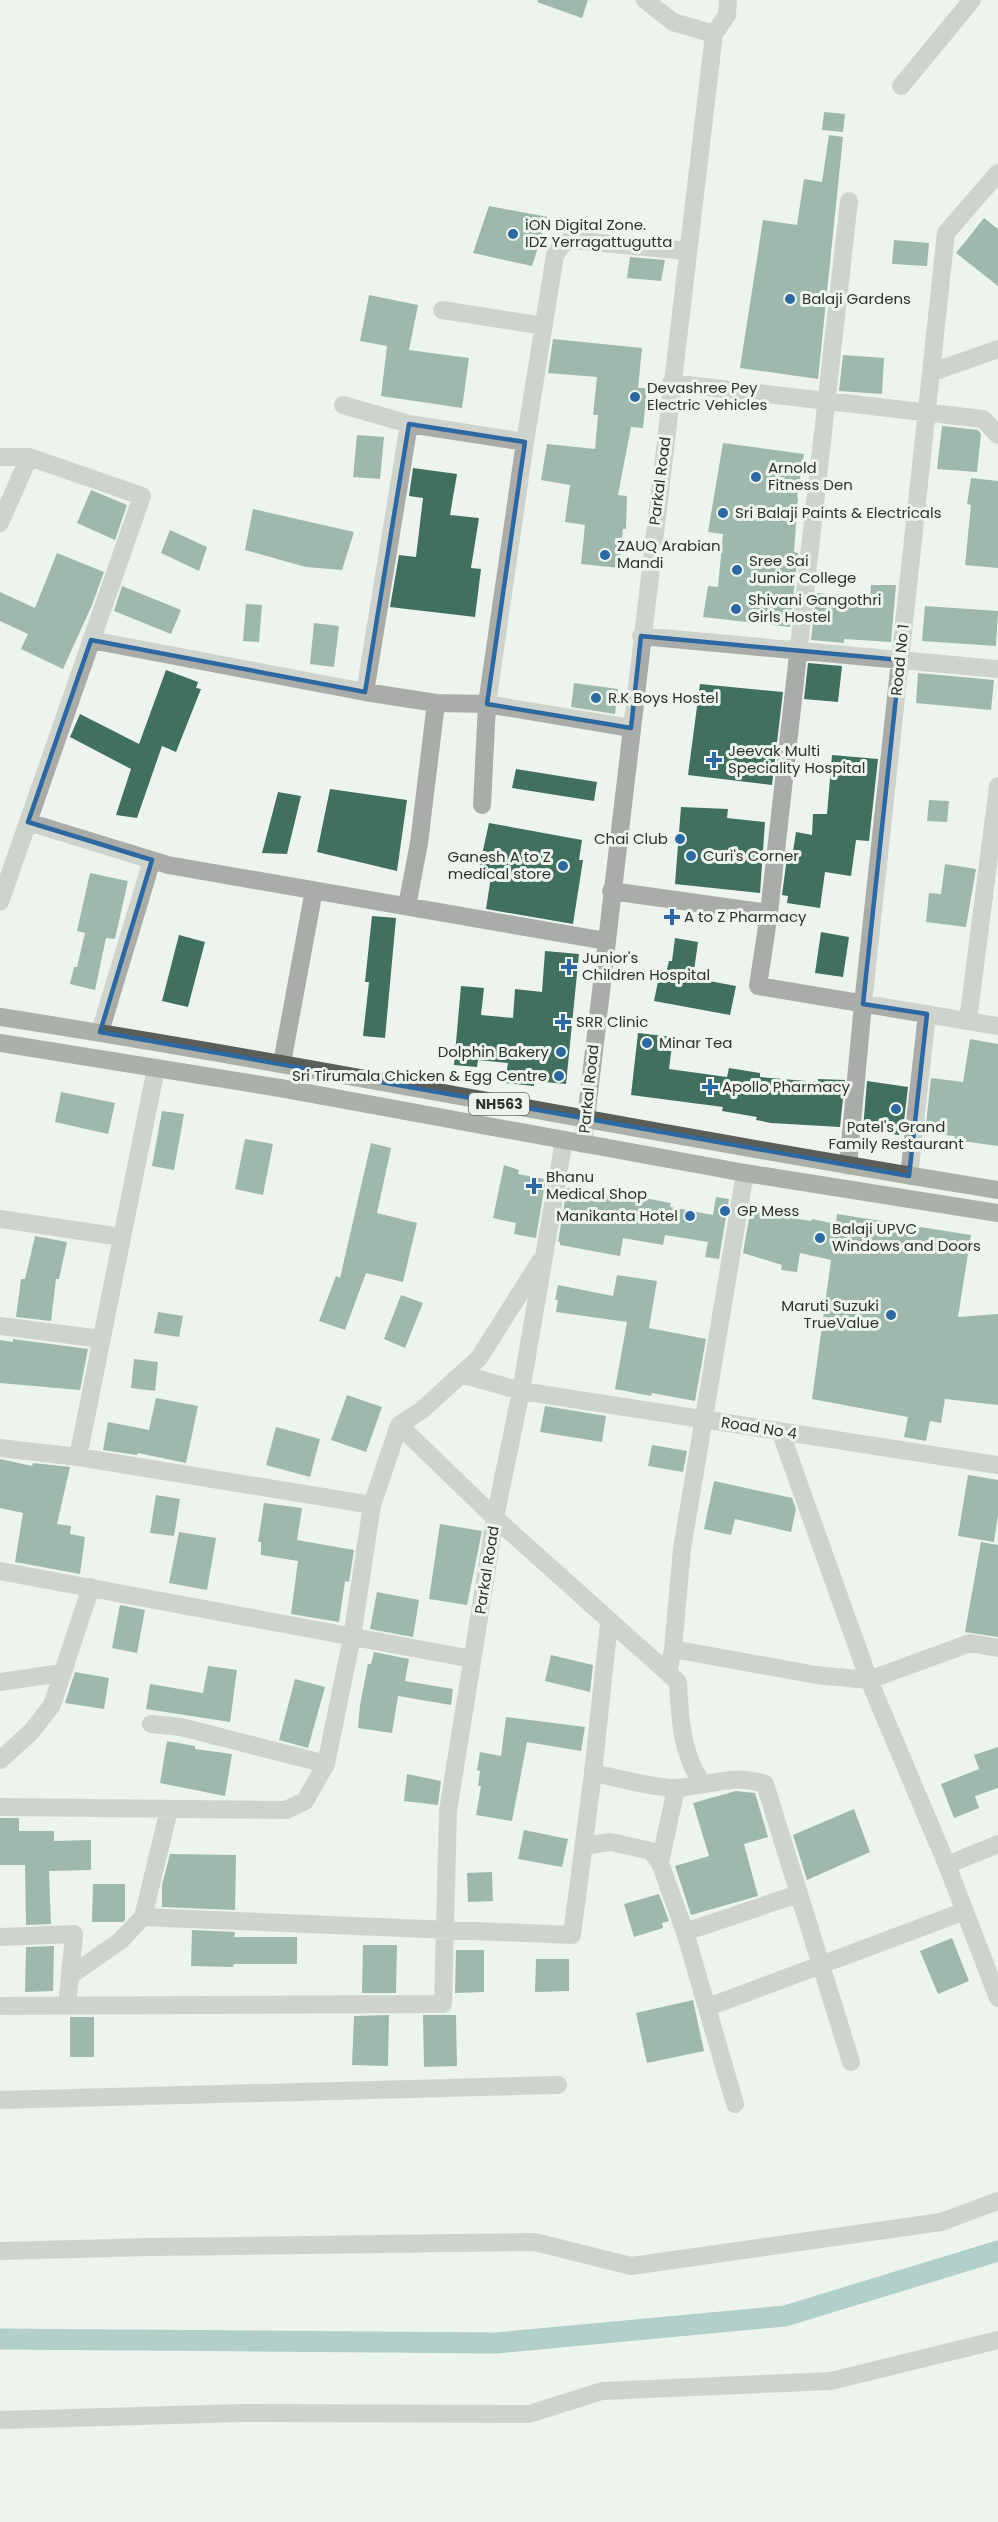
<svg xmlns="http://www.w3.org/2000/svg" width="998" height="2522" font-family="Poppins,sans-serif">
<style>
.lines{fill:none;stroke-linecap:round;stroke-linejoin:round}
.canal{stroke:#6ba39f;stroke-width:21}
.building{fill:#417060}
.minor{stroke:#aaaca9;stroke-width:18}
.highway{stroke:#5b5e58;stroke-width:18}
.marked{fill:none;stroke:#2d68a0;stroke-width:4.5;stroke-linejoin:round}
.poi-dot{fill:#2d68a0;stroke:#ecf4ed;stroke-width:2}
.labels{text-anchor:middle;stroke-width:6;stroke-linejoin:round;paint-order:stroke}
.shield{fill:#ecf4ed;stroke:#686c68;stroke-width:1.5}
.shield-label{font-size:14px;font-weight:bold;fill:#2f322f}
.poi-label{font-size:15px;fill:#2f322f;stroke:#ecf4ed;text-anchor:start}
.street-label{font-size:15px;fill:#2f322f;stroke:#ecf4ed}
</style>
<rect width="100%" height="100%" fill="#ecf4ed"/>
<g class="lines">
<!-- canal -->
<path class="canal" d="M0,2339L496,2343L785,2316L998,2251"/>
</g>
<!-- building -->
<path class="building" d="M538,0H588L582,18L537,2Z
M824,112L845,114L843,132L822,130Z
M829,135L843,137L818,379L740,368L763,220L797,225L804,179L822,182Z
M489,206L548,217L532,266L473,253Z
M984,218L998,229V286L956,253Z
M894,240L929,243L927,266L892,264Z
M630,257L665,260L661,281L627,278Z
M369,295L418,305L409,350L469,358L462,408L381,396L387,346L360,341Z
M553,339L642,348L638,388H647L643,428L631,427L618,495L627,496L626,529H623L619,568L581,564L585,525L565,522L570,485L541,480L547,444L595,449L598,415H593L597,377L548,373Z
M843,355L884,358L882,394L839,391Z
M942,426L978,430L981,434L977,472L937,469Z
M357,435L384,437L380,479L353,477Z
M723,443L804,454L797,497H798L794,552L798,553L790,627L703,617L708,586L718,587L723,534L708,532Z
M413,468L457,474L450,515L479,518L471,568L481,569L475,617L390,607L399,555L416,557L423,498L409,496Z
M971,478L998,481V568L965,565L971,505L967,504Z
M91,490L127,505L115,540L77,523Z
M253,509L354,532L342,570L306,567L245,550Z
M170,530L207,547L199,571L161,553Z
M57,553L104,572L92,605L63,669L21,649L28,634L0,621V592L35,608Z
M871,585H896L891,642L844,639V643L811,640L816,593L839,595L838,598L870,600Z
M122,586L181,610L171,634L114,611Z
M246,604L262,605L259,642L243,641Z
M925,606L998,611L996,646L922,641Z
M314,623L339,626L334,667L310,664Z
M808,663L842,666L838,702L804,699Z
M166,670L198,682L196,688L201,689L176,752L162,746L137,818L116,815L131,769L70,737L80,714L139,744Z
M918,673L994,680L991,710L916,703Z
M574,683L618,689L615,714L571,707Z
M700,684L783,692L772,785L688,775Z
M832,755L878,759L869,841L856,840L851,876L825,872L820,908L787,903L788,896L782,895L787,857L792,858L796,832L812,835L813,814H827Z
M516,769L597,782L594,801L512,788Z
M330,789L407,800L397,871L317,852Z
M278,792L301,796L287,854L262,853Z
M929,800L949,801L947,822L927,821Z
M681,807L728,809L727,818L765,822L760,893L675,884Z
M489,823L582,840L579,860H583L573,924L486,909L492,870L479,868Z
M945,864L976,869L966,927L926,922L929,893L941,894Z
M90,873L128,881L115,939L106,938L95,990L70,984L74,967H77L85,933L77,931Z
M372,916L396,918L385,1038L363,1036L369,982H365Z
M821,932L849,937L843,977L815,973Z
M179,935L205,942L188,1007L162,1001Z
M675,938L698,942L693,978L736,986L730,1015L654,1001L660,972L666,973L669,961H672Z
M545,951L579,954L566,1084L534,1081V1086L505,1083L508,1063L478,1060L477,1067L454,1065L461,986L484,988L481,1015L513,1018L515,989L542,992Z
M638,1033L673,1037L669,1069L727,1077L729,1068L760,1073V1077L818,1082V1079L845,1080L840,1127L771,1123L756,1120L757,1117L722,1111L723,1107L631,1095Z
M970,1039L998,1044V1146L954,1140L955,1136L925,1133L931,1078L963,1082Z
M867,1081L908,1087L903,1130H900L899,1135L863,1130Z
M61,1092L115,1103L108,1134L55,1122Z
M162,1111L184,1114L174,1170L152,1166Z
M245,1139L273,1144L263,1195L235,1189Z
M371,1143L391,1148L377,1213L417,1223L403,1282L366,1273L345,1330L319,1321L336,1276L340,1278Z
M504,1165L519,1170L518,1174L544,1179L543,1183H545L536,1238L514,1234L516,1223L493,1218Z
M567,1188L611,1196L612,1192L671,1203L670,1207L713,1215L716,1197L729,1199L719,1259L705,1257L708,1242L665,1235L663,1245L623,1238L620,1256L560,1245V1242H558Z
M751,1207L780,1216L811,1221L812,1219L836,1224L837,1214L971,1235L958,1317L998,1314V1405L945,1399L941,1423L930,1421L926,1441L904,1437L908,1417L812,1399L831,1260L800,1253L797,1272L781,1270L782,1265L743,1253Z
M35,1236L67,1242L59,1279H56L51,1321L16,1317L21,1279H25Z
M617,1275L657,1281L649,1328L706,1339L695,1401L652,1393L651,1396L615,1389L627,1322L556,1312L558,1300H555L558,1285L613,1296Z
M401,1295L423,1303L405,1348L384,1339Z
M158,1312L183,1316L179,1337L154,1333Z
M13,1339L88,1349L80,1390L0,1383V1340L13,1342Z
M134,1359L158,1362L155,1391L131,1388Z
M347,1395L382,1407L366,1452L331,1440Z
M156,1398L198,1406L186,1463L138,1453L137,1455L103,1450L108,1422L149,1430Z
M545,1406L606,1416L602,1442L540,1432Z
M276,1427L320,1439L310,1477L266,1465Z
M652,1445L687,1451L683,1472L648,1466Z
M0,1459L32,1466L33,1463L70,1467L57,1524L71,1526L70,1534L85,1537L80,1574L15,1562L23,1513L0,1508Z
M968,1475L998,1480V1515L994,1542L958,1536Z
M714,1481L792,1498L796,1509L791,1532L735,1519L731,1535L704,1529Z
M156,1495L180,1499L174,1536L150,1533Z
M264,1503L302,1508L297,1540L354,1550L349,1582L345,1581L339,1622L291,1614L298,1561L261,1555V1542H258Z
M440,1524L482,1531L467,1605L429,1599Z
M179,1532L216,1538L207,1590L169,1583Z
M981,1542L998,1545V1637L965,1632Z
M377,1592L419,1600L413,1637L370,1629Z
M120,1605L145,1610L137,1653L112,1648Z
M374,1652L409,1659L405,1681L453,1689L451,1705L398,1696L392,1733L358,1728L360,1705L368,1664H371Z
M551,1655L593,1665L590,1692L545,1681Z
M208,1666L237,1670L230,1722L146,1709L150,1684L203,1693Z
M75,1672L109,1678L104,1709L65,1703Z
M295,1679L325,1687L308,1748L279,1740Z
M506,1717L585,1727L581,1751L527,1742L512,1821L476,1815L481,1786H478L480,1771L477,1770L480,1752L501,1756Z
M167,1741L195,1746V1749L232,1754L225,1796L160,1783Z
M998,1747V1788L975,1796L979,1808L954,1818L941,1784L979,1769L974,1755Z
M407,1774L441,1781L438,1805L404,1801Z
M736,1791L755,1793L768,1837L744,1844L758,1896L691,1915L675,1866L709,1856L693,1803Z
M854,1809L870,1852L807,1880L793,1835Z
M0,1818H19V1831H54V1841L91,1840V1870L49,1871L51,1924L26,1925L25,1865H0Z
M524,1830L568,1839L562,1867L518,1859Z
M170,1854L236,1855L235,1910L162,1907V1885Z
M492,1872L493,1901L468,1902L467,1873Z
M93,1884H125V1920L123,1922H92Z
M659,1894L669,1921L662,1923L663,1928L634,1937L624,1904Z
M192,1930L235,1932L234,1937H297V1964H234L233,1967L191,1966Z
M952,1938L969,1981L938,1994L920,1951Z
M363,1945H397L396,1993H362Z
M54,1946L53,1991L25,1992L26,1947Z
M456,1950H484V1992L455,1993Z
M536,1959H569V1991L535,1992Z
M693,2000L704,2051L647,2063L636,2013Z
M389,2015L388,2066L352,2065L354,2016Z
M423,2015H456L457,2066L424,2067Z
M70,2017H94V2057H70Z"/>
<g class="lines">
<!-- minor -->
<path class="minor" d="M645,0L673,22L714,34
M901,86L972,0
M849,201L769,913L758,986L998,1026
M442,310L544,326
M933,372L998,349
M671,383L983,419L998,435
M343,405L409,424L525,442
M0,457H29L142,496L0,902
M0,523L29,457
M641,636L998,669
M91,640L365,692L436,703L487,704L631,728
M365,692L409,424
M482,805L487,704L525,442L555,255L562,245L570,240L687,251
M28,822L168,865L606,941
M611,891L769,913
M407,906L419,843L436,703
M968,1021L998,786
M100,1032L152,860
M282,1063L314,890
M583,1144L714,34L727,15L728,0
M848,1166L863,1004L946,233L998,173
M909,1176L927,1014
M0,1219L121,1237
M0,1326L101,1339
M461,1374L521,1391L998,1465
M399,1425L422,1410L479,1358L541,1260
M780,1431L869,1680L947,1865L998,1998
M0,1448L78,1457L372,1505
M78,1457L156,1068
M0,1571L472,1659
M673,1649L816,1675L869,1680L970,1643L998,1648
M668,1673L673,1649L682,1549L745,1173
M0,1682L61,1673
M151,1724L181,1727L326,1764
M0,1760L31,1732L52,1705L91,1587
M593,1773C614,1777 658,1789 677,1788C707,1786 735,1773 765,1784L851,2062
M0,1807L286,1810L305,1801L326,1764L352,1637L372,1505L399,1425L495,1518L678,1682C680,1717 681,1753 702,1783
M583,1846L611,1842L651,1851L660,1863L685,1932L735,2104
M660,1863L676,1788
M947,1865L998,1844
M143,1917L572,1935L593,1773L609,1623
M685,1932L798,1894
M0,1937L74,1934L67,2006
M70,1976L120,1941L143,1917L169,1810
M0,2006L443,2004L448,1811L495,1518L521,1391L564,1140
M708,2007L965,1911
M0,2100L558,2085
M0,2251L151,2247L535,2242L631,2266L941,2222L998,2201
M0,2420L243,2413L529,2414L602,2391L831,2381L998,2340"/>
<!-- highway -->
<path class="highway" d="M0,1017C334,1069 664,1137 998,1190
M0,1043L280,1088L745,1173L998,1213"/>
</g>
<!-- marked area -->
<path d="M0 0H998V2522H0ZM409,424L525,442L487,704L631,728L641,636L900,660L863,1004L927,1014L909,1176L100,1032L152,860L28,822L91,640L365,692Z" fill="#ecf4ed" fill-opacity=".55" fill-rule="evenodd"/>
<path class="marked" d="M409,424L525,442L487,704L631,728L641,636L900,660L863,1004L927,1014L909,1176L100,1032L152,860L28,822L91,640L365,692Z"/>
<!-- markers -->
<g class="poi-dot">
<circle cx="513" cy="234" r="6"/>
<circle cx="790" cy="299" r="6"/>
<circle cx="635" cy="397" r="6"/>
<circle cx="756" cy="477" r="6"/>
<circle cx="723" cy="513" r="6"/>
<circle cx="605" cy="555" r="6"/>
<circle cx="737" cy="570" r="6"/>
<circle cx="736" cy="609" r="6"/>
<circle cx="596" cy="698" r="6"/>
<path d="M711 751h6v6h6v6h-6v6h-6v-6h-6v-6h6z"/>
<circle cx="680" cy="839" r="6"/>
<circle cx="691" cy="856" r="6"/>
<circle cx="563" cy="866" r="6"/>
<path d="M669 908h6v6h6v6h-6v6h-6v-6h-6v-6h6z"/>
<path d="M566 958h6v6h6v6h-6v6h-6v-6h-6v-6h6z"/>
<path d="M560 1013h6v6h6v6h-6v6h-6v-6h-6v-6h6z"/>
<circle cx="647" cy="1043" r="6"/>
<circle cx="561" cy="1052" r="6"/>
<circle cx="559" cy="1076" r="6"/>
<path d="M707 1078h6v6h6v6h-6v6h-6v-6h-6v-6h6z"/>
<circle cx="896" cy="1109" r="6"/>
<path d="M531 1177h6v6h6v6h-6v6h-6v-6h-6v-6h6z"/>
<circle cx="725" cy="1211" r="6"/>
<circle cx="690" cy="1216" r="6"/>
<circle cx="820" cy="1238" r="6"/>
<circle cx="891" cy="1315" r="6"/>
</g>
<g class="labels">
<!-- shield labels -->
<rect class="shield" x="469" y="1093" width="60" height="22" rx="4.5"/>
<g class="shield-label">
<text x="499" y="1109">NH563</text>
</g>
<!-- poi labels -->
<g class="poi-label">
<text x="525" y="230">iON Digital Zone.<tspan x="525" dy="17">IDZ Yerragattugutta</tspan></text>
<text x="802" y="304">Balaji Gardens</text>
<text x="647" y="393">Devashree Pey<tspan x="647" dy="17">Electric Vehicles</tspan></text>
<text x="768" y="473">Arnold<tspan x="768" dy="17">Fitness Den</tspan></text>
<text x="735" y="518">Sri Balaji Paints &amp; Electricals</text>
<text x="617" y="551">ZAUQ Arabian<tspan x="617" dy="17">Mandi</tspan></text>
<text x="749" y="566">Sree Sai<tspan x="749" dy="17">Junior College</tspan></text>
<text x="748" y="605">Shivani Gangothri<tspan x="748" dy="17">Girls Hostel</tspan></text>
<text x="608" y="703">R.K Boys Hostel</text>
<text x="728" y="756">Jeevak Multi<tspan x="728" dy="17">Speciality Hospital</tspan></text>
<text x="668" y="844" text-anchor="end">Chai Club</text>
<text x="703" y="861">Curi's Corner</text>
<text x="551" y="862" text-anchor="end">Ganesh A to Z<tspan x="551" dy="17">medical store</tspan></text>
<text x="684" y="922">A to Z Pharmacy</text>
<text x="582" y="963">Junior's<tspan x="582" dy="17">Children Hospital</tspan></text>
<text x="576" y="1027">SRR Clinic</text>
<text x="659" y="1048">Minar Tea</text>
<text x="549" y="1057" text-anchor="end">Dolphin Bakery</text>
<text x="547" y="1081" text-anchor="end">Sri Tirumala Chicken &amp; Egg Centre</text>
<text x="722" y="1092">Apollo Pharmacy</text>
<text x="896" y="1132" text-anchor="middle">Patel's Grand<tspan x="896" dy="17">Family Restaurant</tspan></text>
<text x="546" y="1182">Bhanu<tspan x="546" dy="17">Medical Shop</tspan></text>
<text x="737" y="1216">GP Mess</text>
<text x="678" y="1221" text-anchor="end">Manikanta Hotel</text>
<text x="832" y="1234">Balaji UPVC<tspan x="832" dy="17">Windows and Doors</tspan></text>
<text x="879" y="1311" text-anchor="end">Maruti Suzuki<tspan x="879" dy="17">TrueValue</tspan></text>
</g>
<!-- street labels -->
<g class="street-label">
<text transform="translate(660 481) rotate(-83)" y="5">Parkal Road</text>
<text transform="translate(900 660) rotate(-84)" y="5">Road No 1</text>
<text transform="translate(589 1089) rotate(-84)" y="5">Parkal Road</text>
<text transform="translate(759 1428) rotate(9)" y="5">Road No 4</text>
<text transform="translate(487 1570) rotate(-81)" y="5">Parkal Road</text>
</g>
</g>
</svg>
